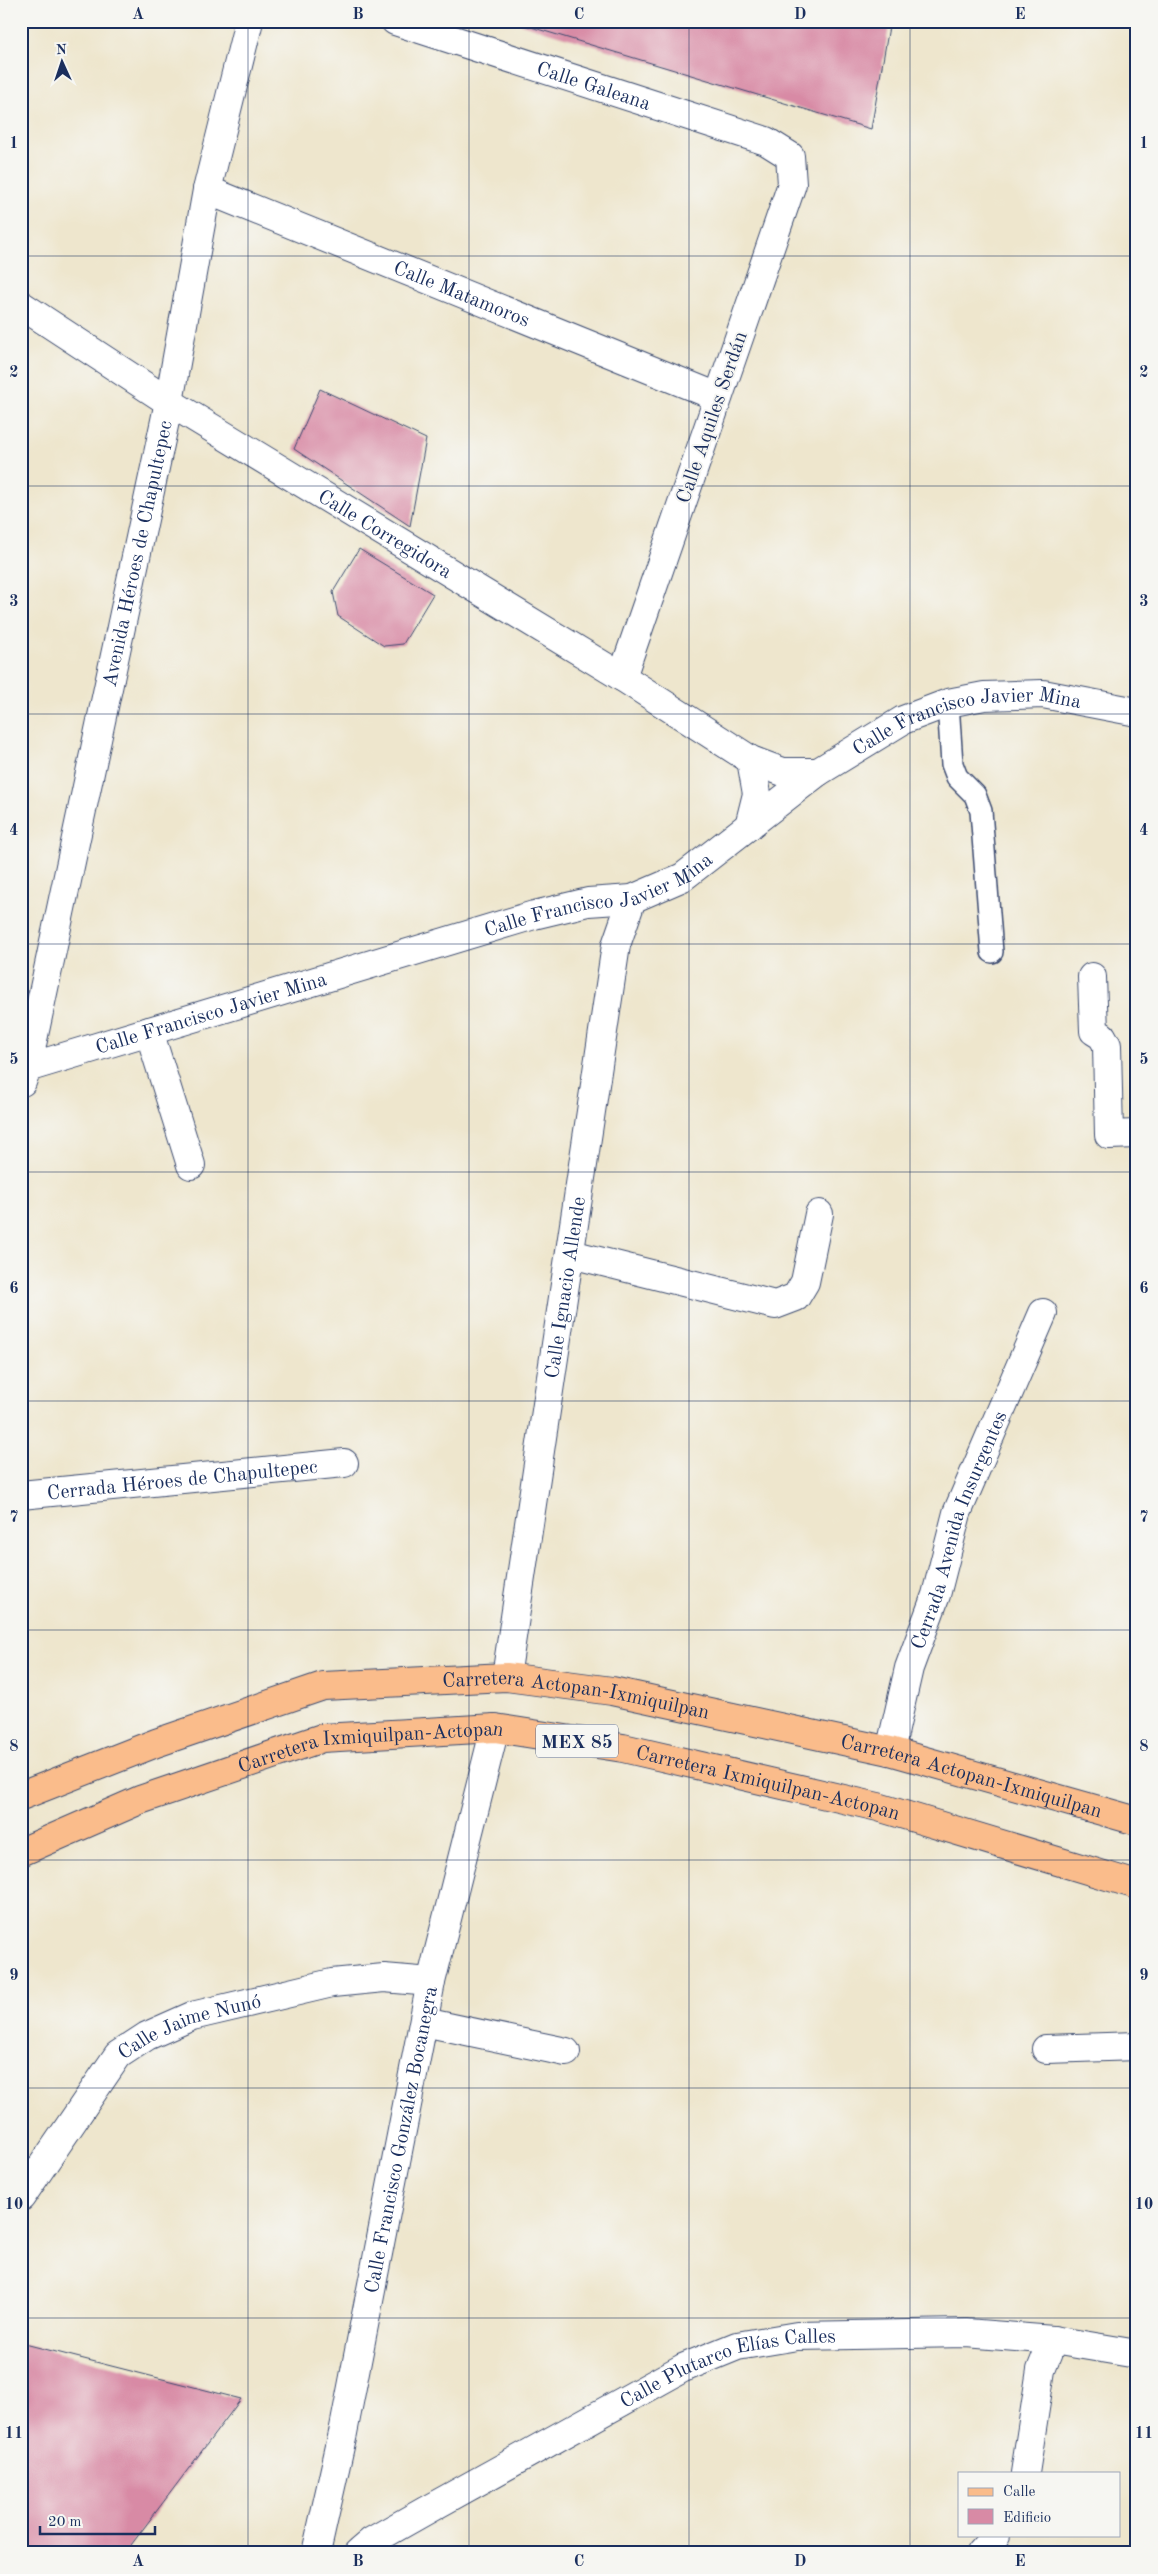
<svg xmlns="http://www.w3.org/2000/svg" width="1158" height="2574" font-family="'Old Standard TT',serif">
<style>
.building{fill:#d88aa5}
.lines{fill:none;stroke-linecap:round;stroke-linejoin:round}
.lane-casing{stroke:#3b4a6f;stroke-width:24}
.street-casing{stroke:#3b4a6f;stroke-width:30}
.primary-casing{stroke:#3b4a6f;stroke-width:30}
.lane{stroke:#fff;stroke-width:21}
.street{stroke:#fff;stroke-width:28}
.primary{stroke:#fabc8b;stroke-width:28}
.grid{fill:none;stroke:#1b2f5e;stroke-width:1;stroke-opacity:0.55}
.labels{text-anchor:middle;stroke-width:4;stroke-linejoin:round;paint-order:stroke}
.shield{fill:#f6f6f2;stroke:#5d6b8a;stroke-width:1}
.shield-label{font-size:19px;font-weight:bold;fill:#1b2f5e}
.street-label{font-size:20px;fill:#1b2f5e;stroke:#f6f6f2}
.neatline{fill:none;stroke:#1b2f5e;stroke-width:2}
.grid-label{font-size:16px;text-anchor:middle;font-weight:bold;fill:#1b2f5e}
</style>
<rect width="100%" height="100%" fill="#f6f6f2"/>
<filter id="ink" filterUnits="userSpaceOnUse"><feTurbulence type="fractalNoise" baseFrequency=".02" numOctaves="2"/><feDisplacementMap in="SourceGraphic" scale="10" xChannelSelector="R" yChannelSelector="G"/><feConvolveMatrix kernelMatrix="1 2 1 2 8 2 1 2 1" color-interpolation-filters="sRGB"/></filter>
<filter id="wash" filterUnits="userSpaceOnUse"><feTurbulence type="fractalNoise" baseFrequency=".0096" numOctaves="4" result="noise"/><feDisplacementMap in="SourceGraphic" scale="20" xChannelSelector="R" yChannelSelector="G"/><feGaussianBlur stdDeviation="1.12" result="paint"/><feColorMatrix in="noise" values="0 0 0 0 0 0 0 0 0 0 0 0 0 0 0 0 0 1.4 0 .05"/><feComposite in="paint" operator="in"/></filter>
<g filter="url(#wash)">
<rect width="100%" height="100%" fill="#eee6cd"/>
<g id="blocks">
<!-- building -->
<path class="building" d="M511,21H890L871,129Z
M320,389L426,439L410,526L294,449Z
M359,549L433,594L403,644L384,646L338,616L333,592Z
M21,2343L241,2399L125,2553H21Z"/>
</g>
</g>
<g filter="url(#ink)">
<use href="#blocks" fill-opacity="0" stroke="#3b4a6f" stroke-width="1"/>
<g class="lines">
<defs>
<path id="lane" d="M948,703L952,764L957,777L975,795L981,811L992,952"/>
<g id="street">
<path id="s1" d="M395,21L766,141L790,156L792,184L622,677"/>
<path id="s2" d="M207,190L718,397"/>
<path id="s3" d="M21,305L169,402L622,677L751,760L783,772H818"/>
<path d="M749,826L757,794L751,760"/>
<path d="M1092,977L1094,1031L1102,1036L1107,1045L1109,1135L1137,1134"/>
<path d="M149,1031L191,1165"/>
<path id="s4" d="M27,1068L534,915L588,902L632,899L683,877L818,772L903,720L948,703L984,696L1043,694L1137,712"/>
<path id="s5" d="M22,1082L27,1068L169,402L207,190L249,21"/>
<path d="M571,1254L775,1305L796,1297L805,1282L819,1214"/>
<path id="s6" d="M21,1495L344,1463"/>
<path id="s7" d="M506,1677L616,945L632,899"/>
<path id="s8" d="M890,1751L909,1668L936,1595L957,1513L1043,1313"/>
<path d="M424,2022L566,2052"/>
<path d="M1046,2049L1137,2046"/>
<path id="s9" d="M21,2197L118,2055L147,2036L192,2016L332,1983L384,1978L431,1982"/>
<path d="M1025,2473L1041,2370L1053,2340"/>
<path id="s10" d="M316,2553L343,2433L431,1982L495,1728"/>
<path id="s11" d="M358,2553L372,2541L425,2511L683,2368L737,2346L797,2336L966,2333L1053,2340L1137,2354"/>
<path d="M980,2553L996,2535"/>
</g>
<g id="primary">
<path id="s12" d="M21,1796L156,1743L323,1686L506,1677L612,1691L890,1751L1137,1821"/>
<path id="s13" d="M21,1852L140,1800L322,1738L495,1728L623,1748L878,1807L1137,1885"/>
</g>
</defs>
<!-- lane casing -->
<use href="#lane" class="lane-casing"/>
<!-- street casing -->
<use href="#street" class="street-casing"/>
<!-- primary casing -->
<use href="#primary" class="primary-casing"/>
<!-- lane -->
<use href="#lane" class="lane"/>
<!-- street -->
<use href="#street" class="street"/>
<!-- primary -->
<use href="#primary" class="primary"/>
</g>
</g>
<!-- grid -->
<path class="grid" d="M248,21V2553M469,21V2553M689,21V2553M910,21V2553M21,256H1137M21,486H1137M21,714H1137M21,944H1137M21,1172H1137M21,1401H1137M21,1630H1137M21,1860H1137M21,2088H1137M21,2318H1137"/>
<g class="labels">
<!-- shield labels -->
<rect class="shield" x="536" y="1724.5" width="82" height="33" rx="4"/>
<g class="shield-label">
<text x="577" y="1748">MEX 85</text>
</g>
<!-- street labels -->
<g class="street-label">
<text dy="7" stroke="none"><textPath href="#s1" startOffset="209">Calle Galeana</textPath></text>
<text dy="7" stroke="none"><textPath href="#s2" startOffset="275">Calle Matamoros</textPath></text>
<text transform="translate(711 417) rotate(-71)" y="7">Calle Aquiles Serdán</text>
<text dy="7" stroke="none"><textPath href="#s3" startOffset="430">Calle Corregidora</textPath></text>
<text dy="7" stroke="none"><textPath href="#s5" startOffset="541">Avenida Héroes de Chapultepec</textPath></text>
<text dy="7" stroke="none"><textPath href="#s4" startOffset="1018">Calle Francisco Javier Mina</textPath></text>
<text dy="7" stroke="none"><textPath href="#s4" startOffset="598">Calle Francisco Javier Mina</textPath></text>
<text dy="7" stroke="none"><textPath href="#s4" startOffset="192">Calle Francisco Javier Mina</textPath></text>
<text dy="7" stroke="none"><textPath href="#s7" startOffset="394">Calle Ignacio Allende</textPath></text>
<text dy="7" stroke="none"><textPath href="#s6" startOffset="162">Cerrada Héroes de Chapultepec</textPath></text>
<text dy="7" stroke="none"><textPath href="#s8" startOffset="232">Cerrada Avenida Insurgentes</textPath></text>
<text dy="7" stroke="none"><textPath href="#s12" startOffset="576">Carretera Actopan-Ixmiquilpan</textPath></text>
<text dy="7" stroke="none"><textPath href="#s13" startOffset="369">Carretera Ixmiquilpan-Actopan</textPath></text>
<text dy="7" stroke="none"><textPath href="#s12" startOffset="981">Carretera Actopan-Ixmiquilpan</textPath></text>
<text dy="7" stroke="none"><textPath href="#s13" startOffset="774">Carretera Ixmiquilpan-Actopan</textPath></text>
<text dy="7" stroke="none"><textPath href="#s9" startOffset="250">Calle Jaime Nunó</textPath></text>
<text dy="7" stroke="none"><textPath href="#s10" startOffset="422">Calle Francisco González Bocanegra</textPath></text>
<text dy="7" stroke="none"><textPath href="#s11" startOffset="418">Calle Plutarco Elías Calles</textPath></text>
</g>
</g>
<!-- margin -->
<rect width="1158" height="2574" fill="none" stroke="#f6f6f2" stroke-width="55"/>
<!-- legend -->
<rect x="958" y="2472" width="162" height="65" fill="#f6f6f2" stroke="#9ea6b7"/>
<rect x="968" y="2488" width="25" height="8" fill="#fabc8b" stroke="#9ea6b7"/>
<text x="1003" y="2496" font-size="15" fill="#1b2f5e">Calle</text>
<rect x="968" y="2509" width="25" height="15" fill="#d88aa5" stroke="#9ea6b7"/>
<text x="1003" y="2522" font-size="15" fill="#1b2f5e">Edificio</text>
<!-- north arrow -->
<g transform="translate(62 62) rotate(357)" stroke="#f6f6f2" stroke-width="4" paint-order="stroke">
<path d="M0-4L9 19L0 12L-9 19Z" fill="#1b2f5e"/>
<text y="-8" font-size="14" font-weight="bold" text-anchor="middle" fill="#1b2f5e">N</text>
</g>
<!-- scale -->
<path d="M40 2526v8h115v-8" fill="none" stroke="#1b2f5e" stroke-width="2.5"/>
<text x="48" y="2526" font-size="15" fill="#1b2f5e" stroke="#f6f6f2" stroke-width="4" paint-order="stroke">20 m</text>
<rect x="28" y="28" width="1102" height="2518" class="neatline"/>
<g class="grid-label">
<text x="138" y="19">A</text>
<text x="358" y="19">B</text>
<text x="579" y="19">C</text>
<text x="800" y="19">D</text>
<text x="1020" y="19">E</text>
<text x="14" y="148">1</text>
<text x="1144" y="148">1</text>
<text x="14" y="377">2</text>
<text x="1144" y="377">2</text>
<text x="14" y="606">3</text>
<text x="1144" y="606">3</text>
<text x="14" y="835">4</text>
<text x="1144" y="835">4</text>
<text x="14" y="1064">5</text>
<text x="1144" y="1064">5</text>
<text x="14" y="1293">6</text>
<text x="1144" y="1293">6</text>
<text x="14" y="1522">7</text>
<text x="1144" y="1522">7</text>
<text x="14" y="1751">8</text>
<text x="1144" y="1751">8</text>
<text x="14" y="1980">9</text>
<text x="1144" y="1980">9</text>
<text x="14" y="2209">10</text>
<text x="1144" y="2209">10</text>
<text x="14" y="2438">11</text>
<text x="1144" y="2438">11</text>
<text x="138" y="2566">A</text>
<text x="358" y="2566">B</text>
<text x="579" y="2566">C</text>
<text x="800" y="2566">D</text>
<text x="1020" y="2566">E</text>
</g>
</svg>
